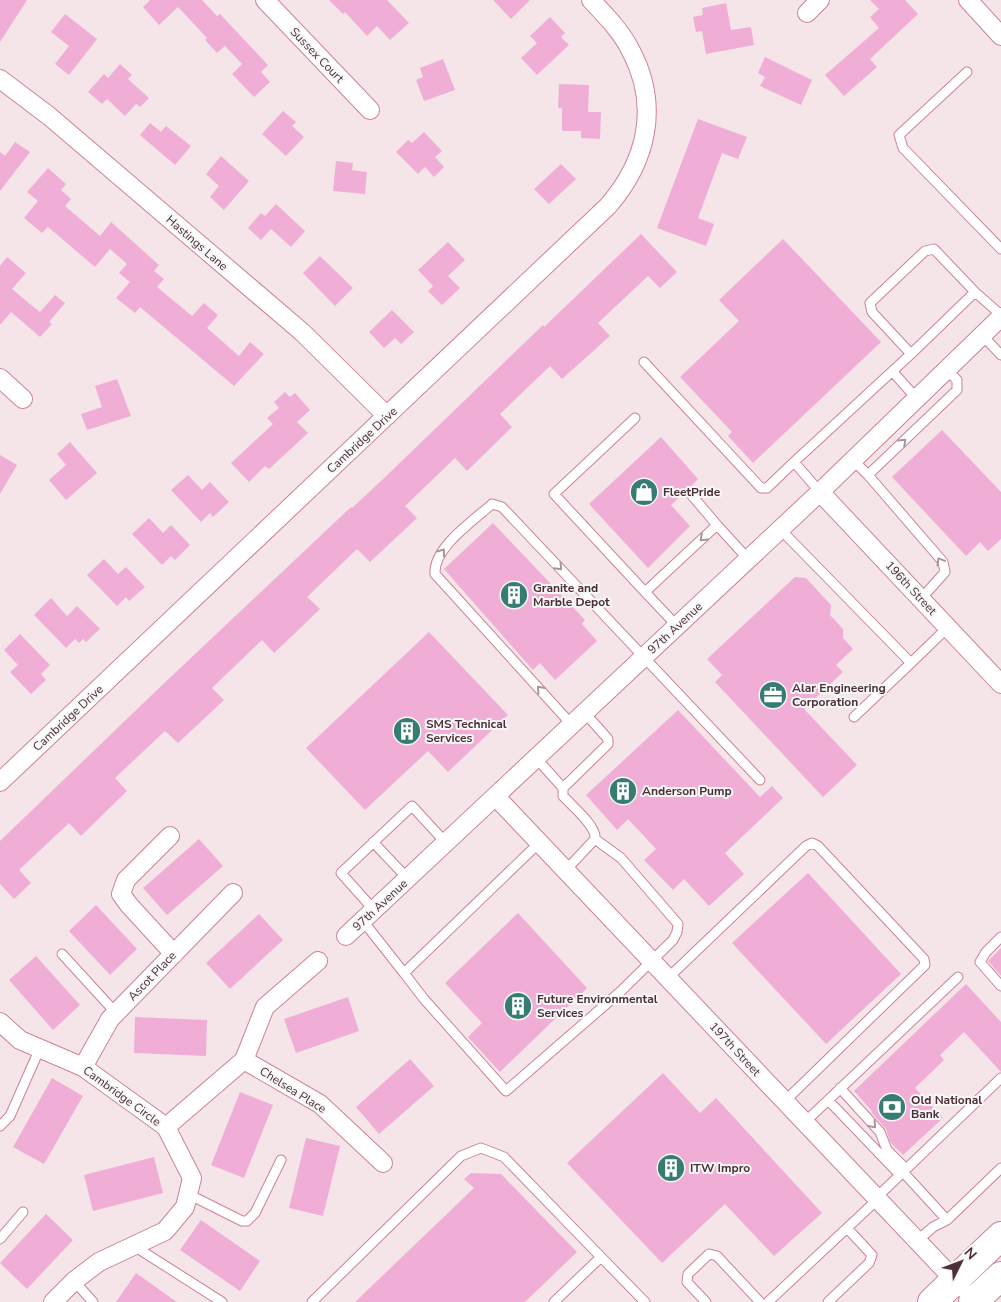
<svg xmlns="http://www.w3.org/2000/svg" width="1001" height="1302" font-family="'Nunito Sans',sans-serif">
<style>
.building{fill:#f0aed6}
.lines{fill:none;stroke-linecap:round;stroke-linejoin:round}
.lane-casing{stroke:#cc8396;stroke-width:11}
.street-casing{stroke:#cc8396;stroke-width:20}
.primary-casing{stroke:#cc8396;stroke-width:30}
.lane{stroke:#fff;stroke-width:9}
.street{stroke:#fff;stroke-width:18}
.primary{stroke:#fff;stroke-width:28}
.oneway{stroke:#a6969a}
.labels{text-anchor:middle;stroke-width:4;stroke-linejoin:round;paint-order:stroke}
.street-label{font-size:12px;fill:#4c2e36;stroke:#f7f7f7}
.poi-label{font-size:12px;font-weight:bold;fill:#4c2e36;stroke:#f7f7f7;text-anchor:start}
</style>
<rect width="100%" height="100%" fill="#f5e5e8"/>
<!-- building -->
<path class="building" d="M0,0H27L0,42Z
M150,0H202L217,16L220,14L268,65L261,72L270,82L254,97L232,74L242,64L225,46L217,53L205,40L207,38L178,7L159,25L143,7Z
M329,0H387L409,23L390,40L377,26L367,36L345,12L343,14Z
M493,0H530L511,19Z
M870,0H905L918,14L870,59L877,67L844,96L825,75L879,28L870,17L879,9Z
M726,3L731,30L751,27L754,45L706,54L702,31L696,32L693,17L703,15L702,8Z
M65,14L97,39L69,75L55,64L69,46L51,32Z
M550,17L565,33L561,37L569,45L537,75L521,58L537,43L530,36Z
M765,57L812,80L801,105L760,86L765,77L758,73Z
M443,59L455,90L424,101L416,80L423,77L420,68Z
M120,64L132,75L128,79L149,98L140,107L136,104L125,116L107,99L102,104L88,92L104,74L108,78Z
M559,84L589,85L588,112H601L600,139L581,138V131H562V108H558Z
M283,111L296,122L292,126L304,137L286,156L262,134Z
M698,119L747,137L738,159L722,153L698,218L714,224L706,246L657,228Z
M150,123L161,132L166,126L191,146L175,165L140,135Z
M424,132L442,151L435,157L444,167L434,177L425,167L418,174L396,152L408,140L412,143Z
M15,142L30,152L0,191V152L5,156Z
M221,156L249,181L224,210L210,197L219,186L206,174Z
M336,161L353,163L352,170L367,172L365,194L333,191Z
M561,164L576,179L549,204L534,189Z
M48,168L66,184L61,190L71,199L65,206L100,236L111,222L159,265L154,271L164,279L157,287L192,316L204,303L218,315L207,328L239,356L250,342L264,354L234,386L140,307L135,313L116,298L130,282L119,273L127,264L110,249L95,267L48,227L42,233L24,218L38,201L27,192Z
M276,204L305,231L291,247L271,229L261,240L248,228L261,213L265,216Z
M641,234L677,272L660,288L648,276L598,323L610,336L562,379L550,366L500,414L512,427L467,471L455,458L405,506L417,518L400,534L370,562L357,549L307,597L320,609L291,637L274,653L262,640L212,688L224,700L207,716L178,743L165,731L115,778L127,791L81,836L69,823L19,870L31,883L14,899L0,884V841L158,689L351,507L352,508L382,480L543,325L544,327Z
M783,239L881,342L753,463L728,436L732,432L680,377L739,321L719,300Z
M448,242L465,260L448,276L460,288L442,305L428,291L433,286L418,270Z
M320,256L353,288L335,306L303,273Z
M7,257L26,273L12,289L31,305L40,312L55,295L65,303L49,322L52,324L40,337L11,312L0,325V266Z
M392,310L414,332L401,344L395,338L384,348L369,332Z
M117,379L131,416L87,430L81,414L102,407L95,386Z
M285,392L290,397L295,393L310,410L297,422L308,433L269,469L265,466L249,482L231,463L273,424L267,418L279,408L274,402Z
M942,430L1001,492V539L988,551L980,542L966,556L892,477Z
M661,437L698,479L691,486L685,488L683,494L671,505L690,526L648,568L589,504Z
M70,442L97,473L66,500L49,480L66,465L57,454Z
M0,455L17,465L0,494Z
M188,475L202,490L210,482L229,502L213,517L210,513L201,522L171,490Z
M149,518L163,533L171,525L190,545L175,560L171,556L162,565L132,534Z
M493,523L585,620L582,624L597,641L555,680L540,663L533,670L444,569Z
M104,559L118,574L126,567L145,587L129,601L126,597L117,606L87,575Z
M795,577L806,578L831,605L830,615L843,629V638L853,649L836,665L843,672L804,709L857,765L823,797L715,682L722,675L707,659Z
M51,598L67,616L77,606L100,629L86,642L83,639L79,643L75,639L66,648L34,615Z
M429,632L508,715L448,772L428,751L365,810L306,748Z
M20,634L50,665L41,674L46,680L31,694L10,672L18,665L4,650Z
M678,710L760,797L772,786L783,798L725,853L744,874L709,906L684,879L673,890L644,860L656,849L628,819L617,830L586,795Z
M199,839L223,866L167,915L143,888Z
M808,873L901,974L826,1044L732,943Z
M96,905L137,949L110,975L69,931Z
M518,913L587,988L500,1072L468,1037L482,1023L445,983Z
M259,914L283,940L230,989L206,963Z
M1001,948V976L988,961Z
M36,956L80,1005L53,1030L9,980Z
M966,984L1001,1022V1072L964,1032L940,1055L944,1060L915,1088L943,1118L903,1155L890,1142L886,1129L871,1112L872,1111L854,1091Z
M348,997L359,1031L296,1053L284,1019Z
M135,1017L207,1020L206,1056L134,1053Z
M410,1059L434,1086L379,1134L356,1107Z
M663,1073L700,1113L716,1098L822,1213L774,1256L725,1204L662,1263L567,1163Z
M52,1078L83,1096L44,1164L13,1147Z
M240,1092L273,1105L244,1178L211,1165Z
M306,1138L340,1146L323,1216L289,1208Z
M154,1157L163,1193L93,1211L84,1175Z
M471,1173L501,1174L577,1252L525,1302H355L474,1188L464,1179Z
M46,1214L73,1240L27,1289L0,1263Z
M201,1220L260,1261L240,1291L180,1250Z
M136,1273L177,1302H116Z"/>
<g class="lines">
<defs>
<path id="lane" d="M967,72L899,135L903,148L1001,249
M982,335L1001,355
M911,354L975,292
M644,362L761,488H767L794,462L820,492
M893,372L917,399
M635,418L554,494L645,592
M853,460L868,475L943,562L945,572L921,599
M794,462L911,354L872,312L870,303L925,251L934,249L975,292L1001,315
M868,475L957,390V380L947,370
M689,492L717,525
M780,529L911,663L948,627
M677,626L645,592L717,525L748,559
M854,717L911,663
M572,725L435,574C433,548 473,521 492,504L502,507L760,780
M537,759L563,788
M373,842L408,879
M566,870L595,839C597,827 575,809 567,800L563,796V788L608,744V739L585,713
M374,910L341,873L412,806L446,843
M363,921L404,973L540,842
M1001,937L986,952L980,962L1001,986
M62,954L116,1013
M404,973L424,999L506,1091L620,992L673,940L677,932L678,924L621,858L595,839
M668,978L806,846L812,843L818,846L924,959L925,965L785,1101
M840,1088L880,1132L887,1150L906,1169
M828,1100L900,1175
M805,1122L958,977
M0,1126L10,1116L40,1048
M903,1172L947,1220
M188,1194L242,1221H247L255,1213L281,1160
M876,1198L1001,1078
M0,1239L23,1212
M917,1241L933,1227L947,1220L1001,1168
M134,1246L222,1302
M74,1281L93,1302
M312,1302L461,1156L481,1148L504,1157L601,1257
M554,1302L601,1257L645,1302
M706,1302L687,1282L688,1274L709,1254L717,1256L760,1302
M768,1302L878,1199
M828,1302L869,1263L872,1255L847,1228"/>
<path id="street" d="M265,0L370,110
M968,0L1001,36
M807,13L820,0
M0,79L49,116L302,332L387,416
M0,378L23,399
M820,492L1001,684
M0,782L608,206C647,161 660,106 631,51C621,31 606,16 591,0
M496,797L962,1288
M170,836L126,880L121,894L129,905L174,954
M346,936L820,492L1001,317
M0,1022L20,1040L83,1067L166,1127L192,1178L185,1207L165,1231L99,1262L74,1281L53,1302
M244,1060L265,1007L318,961
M83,1067L110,1019L233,893
M166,1127L244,1060L320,1104L383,1163"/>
<path id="primary" d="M932,1302L1001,1236
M973,1302L1001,1276"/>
</defs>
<!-- lane casing -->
<use href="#lane" class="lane-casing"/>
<!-- street casing -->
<use href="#street" class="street-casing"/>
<!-- primary casing -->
<use href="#primary" class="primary-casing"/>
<!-- lane -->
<use href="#lane" class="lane"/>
<!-- street -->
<use href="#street" class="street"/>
<!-- primary -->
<use href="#primary" class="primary"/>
</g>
<!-- one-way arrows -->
<defs><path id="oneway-chevron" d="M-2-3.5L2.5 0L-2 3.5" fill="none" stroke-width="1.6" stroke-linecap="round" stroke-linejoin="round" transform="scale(1.25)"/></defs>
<g class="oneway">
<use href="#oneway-chevron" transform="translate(903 442) rotate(-44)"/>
<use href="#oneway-chevron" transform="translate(703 538) rotate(137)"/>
<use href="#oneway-chevron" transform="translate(442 552) rotate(-54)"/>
<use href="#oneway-chevron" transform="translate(940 561) rotate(-121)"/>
<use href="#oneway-chevron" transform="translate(559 567) rotate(47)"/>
<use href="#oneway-chevron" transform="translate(540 689) rotate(-132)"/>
<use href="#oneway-chevron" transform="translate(873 1125) rotate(48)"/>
</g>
<!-- icons -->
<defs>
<symbol id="shop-disc" viewBox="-11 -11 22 22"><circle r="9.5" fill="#377c72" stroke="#f7f7f7"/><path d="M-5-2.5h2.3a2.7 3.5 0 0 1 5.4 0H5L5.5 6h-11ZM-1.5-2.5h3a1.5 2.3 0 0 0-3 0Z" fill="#fff"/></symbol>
<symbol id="building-disc" viewBox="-11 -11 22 22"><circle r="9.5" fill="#377c72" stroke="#f7f7f7"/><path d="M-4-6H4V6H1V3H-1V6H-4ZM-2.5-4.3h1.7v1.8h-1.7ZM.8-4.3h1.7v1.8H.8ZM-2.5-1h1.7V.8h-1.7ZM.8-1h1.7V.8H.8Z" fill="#fff"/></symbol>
<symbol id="office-disc" viewBox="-11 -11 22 22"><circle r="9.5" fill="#377c72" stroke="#f7f7f7"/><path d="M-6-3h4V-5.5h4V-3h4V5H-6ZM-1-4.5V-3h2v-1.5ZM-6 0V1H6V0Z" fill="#fff"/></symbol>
<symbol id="bank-disc" viewBox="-11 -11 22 22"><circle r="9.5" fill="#377c72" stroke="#f7f7f7"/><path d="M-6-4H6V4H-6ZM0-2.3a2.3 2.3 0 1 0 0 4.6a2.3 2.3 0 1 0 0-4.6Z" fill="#fff"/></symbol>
</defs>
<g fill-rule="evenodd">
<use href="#shop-disc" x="628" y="476" width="32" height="32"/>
<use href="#building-disc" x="498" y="579" width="32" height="32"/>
<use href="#office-disc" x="757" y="679" width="32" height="32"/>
<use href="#building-disc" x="391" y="715" width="32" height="32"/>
<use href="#building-disc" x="607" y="775" width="32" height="32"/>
<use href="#building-disc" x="502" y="990" width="32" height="32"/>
<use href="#bank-disc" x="876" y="1091" width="32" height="32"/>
<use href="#building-disc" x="655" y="1152" width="32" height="32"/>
</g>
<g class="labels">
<!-- street labels -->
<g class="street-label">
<text transform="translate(317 55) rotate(46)" y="4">Sussex Court</text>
<text transform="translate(197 243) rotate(41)" y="4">Hastings Lane</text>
<text transform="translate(362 440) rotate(-43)" y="4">Cambridge Drive</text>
<text transform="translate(911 588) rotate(47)" y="4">196th Street</text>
<text transform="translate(675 628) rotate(-43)" y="4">97th Avenue</text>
<text transform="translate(68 718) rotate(-43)" y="4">Cambridge Drive</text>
<text transform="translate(380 905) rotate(-43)" y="4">97th Avenue</text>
<text transform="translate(152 976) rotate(-46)" y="4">Ascot Place</text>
<text transform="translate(735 1049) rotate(47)" y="4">197th Street</text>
<text transform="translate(293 1090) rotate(32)" y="4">Chelsea Place</text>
<text transform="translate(122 1096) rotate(36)" y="4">Cambridge Circle</text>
</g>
<!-- poi labels -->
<g class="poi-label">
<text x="663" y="496">FleetPride</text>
<text x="533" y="592">Granite and<tspan x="533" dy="14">Marble Depot</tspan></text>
<text x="792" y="692">Alar Engineering<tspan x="792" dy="14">Corporation</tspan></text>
<text x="426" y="728">SMS Technical<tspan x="426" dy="14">Services</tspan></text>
<text x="642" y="795">Anderson Pump</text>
<text x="537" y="1003">Future Environmental<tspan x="537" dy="14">Services</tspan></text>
<text x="911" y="1104">Old National<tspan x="911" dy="14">Bank</tspan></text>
<text x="690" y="1172">ITW Impro</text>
</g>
</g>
<!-- north arrow -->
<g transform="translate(961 1262) rotate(48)" stroke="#f7f7f7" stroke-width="4" paint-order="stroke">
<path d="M0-4L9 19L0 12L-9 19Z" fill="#4c2e36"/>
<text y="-8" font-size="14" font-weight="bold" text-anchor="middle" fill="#4c2e36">N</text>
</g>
</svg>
